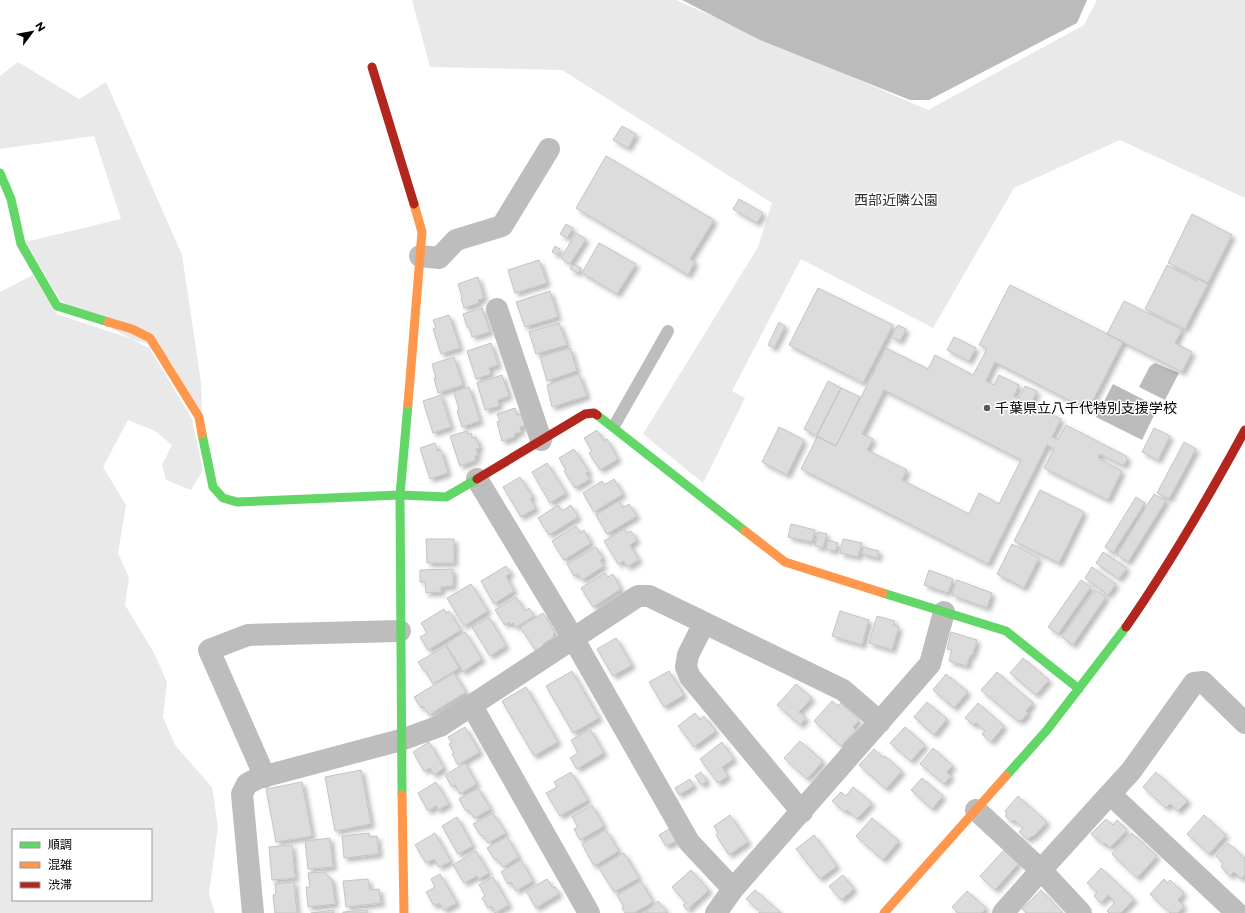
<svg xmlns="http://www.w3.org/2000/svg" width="1245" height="913" font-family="Montserrat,'Noto Sans JP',sans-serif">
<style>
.green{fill:#e9e9e9;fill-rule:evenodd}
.water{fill:#bbb}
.building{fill:#dcdcdc;stroke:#c4c4c4;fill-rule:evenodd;filter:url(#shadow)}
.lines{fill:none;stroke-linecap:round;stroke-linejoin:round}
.lane{stroke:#bdbdbd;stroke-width:12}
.street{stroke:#bdbdbd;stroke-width:22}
.fast{stroke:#63d668;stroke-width:9}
.slow{stroke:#ff974d;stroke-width:9}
.jam{stroke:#b3261e;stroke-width:9}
.poi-dot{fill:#595959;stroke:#fff;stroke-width:1.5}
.labels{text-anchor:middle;stroke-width:3;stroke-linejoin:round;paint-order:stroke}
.park-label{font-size:14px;fill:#2e2e2e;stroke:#fff}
.poi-label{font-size:14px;fill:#000;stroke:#fff;text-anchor:start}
</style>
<defs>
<filter id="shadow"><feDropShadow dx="3.5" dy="3.5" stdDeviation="2" flood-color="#0004"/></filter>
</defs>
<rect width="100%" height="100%" fill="#fff"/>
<!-- green -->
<path class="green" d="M412,0H676L928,110L1084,25L1097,0H1245V198L1120,140L1014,188L933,328L801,259L732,391L745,398L703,483L643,434L758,247L772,203L562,70L430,67Z
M18,62L79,99L106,82L182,255L201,382L202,414L169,359L61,301L25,242L121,219L94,136L0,149V76Z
M33,275L57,314L147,344L192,419L203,470L191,490L166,480L162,465L172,445L155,431L128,420L103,467L126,505L118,553L129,578L125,605L154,653L167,682L163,717L175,745L212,787L218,827L209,894L215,913H0V292ZM13,830H151V900H13Z"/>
<!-- water -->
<path class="water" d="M682,0H1087L1077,23L929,100H910L760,40Z
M1155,363L1179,373L1165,400L1139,387L1150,366Z
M1113,384L1158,407L1142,440L1096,417Z"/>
<!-- building -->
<path class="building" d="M622,126L636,134L628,148L613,140Z
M606,156L714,220L690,259L695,262L688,275L576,208Z
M739,199L763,213L757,223L733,209Z
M1192,214L1232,235L1208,283L1168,263Z
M566,224L573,228L567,238L560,234Z
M576,233L586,239L570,264L561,258Z
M599,243L636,264L617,294L582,273Z
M555,246L560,249L557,255L552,252Z
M539,260L547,283L515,293L508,270Z
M574,264L581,268L578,273L570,269Z
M1167,265L1197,281L1198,279L1208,284L1185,329L1145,309Z
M478,277L484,298L478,300L479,303L464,308L461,298L462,297L458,284Z
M1010,285L1123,342L1088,410L995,362L986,381L994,385L999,375L1019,385L1014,396L1019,398L1025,386L1037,391L1031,404L1061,419L1052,437L1058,440L1066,425L1126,456L1127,458L1126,463L1122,465L1100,454L1098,458L1122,471L1108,500L1044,468L1054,449L1047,445L988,564L801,469L817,437L836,446L886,348L928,369L935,355L973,375L987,349L979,345ZM884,390L1021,460L999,504L979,493L969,514L902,480L907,470L867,450L873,439L862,434Z
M818,288L893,325L863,383L789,345Z
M550,291L558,317L525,327L516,302Z
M1124,301L1182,330L1175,343L1192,352L1182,372L1107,334Z
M482,308L490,332L472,337L469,327H467L463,314Z
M449,315L460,348L441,354L433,329L436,328L433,320Z
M779,322L785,326L774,348L768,345Z
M559,323L567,345L536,354L529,332Z
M898,325L906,329L900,341L891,337Z
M954,337L976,348L969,361L947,350Z
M491,343L498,365L489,368L491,374L476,379L467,351Z
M570,348L577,371L547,381L540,357Z
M454,357L463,385L438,393L434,378H436L432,364Z
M579,374L587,396L552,407L547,385Z
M502,375L509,396L498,400L499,406L485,410L477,383Z
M828,381L841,388L816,436L804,429Z
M469,387L480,421L462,427L457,411L459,410L454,392Z
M841,388L860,397L836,446L817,436Z
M441,395L451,427L433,433L423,401Z
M515,408L517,415L521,414L525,425L520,427L521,432L514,434L515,437L502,441L497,422L500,421L497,414Z
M779,427L804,440L787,475L762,462Z
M1154,428L1170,436L1158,460L1142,452Z
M597,430L604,441L607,439L618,459L600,470L589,453L592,451L584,438Z
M467,431L468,434L471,433L472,438L476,437L480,448L476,449L478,455L475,456L476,460L460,466L450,436Z
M1184,442L1196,449L1169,499L1157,493Z
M435,443L438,451L441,450L448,473L430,479L420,448Z
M574,449L589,472L586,473L590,479L575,488L564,471L566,470L559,458Z
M547,463L566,493L550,503L532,472Z
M520,477L533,497L530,499L536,508L521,517L503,487Z
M614,479L623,494L594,512L583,493L602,481L604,485Z
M1040,490L1084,512L1059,563L1014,541Z
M1154,494L1166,501L1128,562L1117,555Z
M1136,497L1145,503L1113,553L1105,547Z
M619,501L623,508L629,504L637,516L607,534L596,515Z
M558,505L562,511L571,505L578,517L549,535L538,518Z
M791,524L815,530L812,542L788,537Z
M576,526L580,533L584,530L591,543L564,560L552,541Z
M624,529L627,533L631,531L637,540L630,545L639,560L627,567L624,561L618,564L604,541Z
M818,532L827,534L823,548L815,546Z
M426,539H454V563H427Z
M843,539L862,543L858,557L840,553Z
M828,540L838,543L835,551L826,549Z
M1012,544L1039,558L1024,588L997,574Z
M596,547L603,558L600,560L604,566L582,580L578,574L574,576L567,564Z
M863,547L879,551L878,558L862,554Z
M1103,552L1127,568L1119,579L1096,563Z
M506,566L511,573L506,576L514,591L494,604L481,581Z
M1092,567L1116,584L1108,595L1085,578Z
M453,569V586L441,587V592L426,593L425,582H420V570Z
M929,570L953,579L948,593L924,585Z
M605,573L608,577L613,574L621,589L593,607L581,588Z
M957,580L992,593L987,608L952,595Z
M1081,580L1091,587L1058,634L1048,627Z
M471,584L488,611L464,626L447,598Z
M1095,590L1106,597L1073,645L1062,637Z
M516,597L525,611L529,608L534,616L516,627L513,623L511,625L509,622L505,625L495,610Z
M444,609L446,613L449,611L461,630L428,650L420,637L427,633L421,623Z
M840,611L869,620L862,645L832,636Z
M543,613L555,633L553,634L554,637L543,644L545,646L536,651L520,627Z
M877,616L895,621L893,625L899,627L892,650L869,643Z
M489,617L506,646L490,656L472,627Z
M465,632L482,659L463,672L446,644Z
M951,632L977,640L972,656L970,655L967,666L949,661L952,650L947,649Z
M616,638L632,665L613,676L597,649Z
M446,646L459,668L433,684L425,670L424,671L418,662Z
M1023,658L1049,680L1036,695L1010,673Z
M572,671L599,718L573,733L546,686Z
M669,671L684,695L664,707L649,682Z
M997,672L1033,703L1026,711L1028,713L1021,721L1019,720L1018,721L981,690Z
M454,673L466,692L429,715L423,706L421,708L414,697Z
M946,674L968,692L954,708L933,690Z
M796,684L812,698L799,712L806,718L800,725L777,705Z
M526,687L558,742L534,756L502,701Z
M832,701L838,706L841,703L859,720L853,727L856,730L841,746L814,721Z
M927,702L947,719L934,735L914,717Z
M978,703L1004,726L991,742L982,734L985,731L976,723L974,725L965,718Z
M695,713L700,720L704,716L716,731L694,747L678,726Z
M465,727L480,752L458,765L452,754L454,753L449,744L452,743L448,737Z
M905,727L925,745L911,761L890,743Z
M590,729L604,753L577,769L570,758L578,753L571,740Z
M800,741L823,761L807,779L784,758Z
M429,742L444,768L434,775L430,768L424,771L413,752Z
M722,742L734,759L722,767L728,776L718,783L700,759Z
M933,748L953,766L947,772L951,776L944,784L920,764Z
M874,749L884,758L885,756L902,771L886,789L859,765Z
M465,763L477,784L460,794L455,785L452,787L445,775Z
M361,770L371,824L335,831L325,777Z
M571,772L588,800L560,816L546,793L557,787L554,782Z
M701,772L707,781L701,785L695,776Z
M1156,772L1188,801L1178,811L1170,804L1166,808L1143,787Z
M922,778L943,796L932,809L911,790Z
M690,779L694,786L679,795L675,788Z
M302,782L312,836L276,842L266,789Z
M436,782L449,804L438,810L436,806L428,811L418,793Z
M853,787L872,803L857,819L847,810L845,812L832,801L841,792L846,796Z
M478,788L491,809L474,818L469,810L466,811L459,799Z
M1018,796L1047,822L1033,837L1032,836L1028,840L1019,832L1023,828L1014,820L1012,822L1005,816L1007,814L1005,811Z
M592,805L604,826L580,840L574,829L578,827L572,817Z
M493,813L506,833L488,843L483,835L481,836L473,824Z
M730,815L748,842L729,855L716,835L718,833L714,826Z
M1204,815L1226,835L1209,854L1187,834Z
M457,817L473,846L458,854L442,826Z
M872,818L899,841L883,860L856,836Z
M1106,819L1113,825L1117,820L1127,830L1110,848L1105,843L1104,845L1091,834Z
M669,829L676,841L666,846L659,835Z
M606,830L619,851L594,866L582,844Z
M369,833L370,837L377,836L379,854L344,858L342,836Z
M435,833L451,861L439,867L434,859L426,863L415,845Z
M1132,833L1157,856L1137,878L1112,854Z
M814,835L837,866L820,879L796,849Z
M507,837L519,857L503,867L497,859L495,860L487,848Z
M330,838L333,867L308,869L305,841Z
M1228,843L1245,858V874L1241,879L1234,872L1230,876L1221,867L1223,863L1216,856Z
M292,845L295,878L272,880L269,847Z
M1004,850L1019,863L995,890L980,876Z
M476,851L489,873L479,879L477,876L464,883L453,865Z
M624,853L639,878L614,892L599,868Z
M521,860L533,881L516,891L511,882L508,884L501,872Z
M1101,868L1134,899L1121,913H1109L1107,911L1115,902L1108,895L1101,903L1094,896L1097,892L1087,883Z
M691,870L709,890L687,910L683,905L686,903L672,887Z
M324,872L332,880L335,904L308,907L306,887H310L308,873Z
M440,874L457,903L444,910L439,903L434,906L426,892L435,887L431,879Z
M843,875L854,889L841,900L829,886Z
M493,877L509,905L495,913L491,906L488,908L482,898L485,895L479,885Z
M368,879L370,890L379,889L381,903L346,907L343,881Z
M547,879L553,888L555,887L559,894L536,908L526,891Z
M1164,879L1167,883L1170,880L1184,893L1178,900L1184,906L1178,913H1170L1150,894Z
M641,881L653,902L634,913H625L622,908L624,907L617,895Z
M294,882L297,913H275L273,895L276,894L275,884Z
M755,890L781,913H759L761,912L746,899Z
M1041,890L1062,912L1061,913H1026L1022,909Z
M967,891L986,908L982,913H958L952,907Z
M658,901L668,913H645Z
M334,910V913H311Z
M367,910L368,913H343V912Z"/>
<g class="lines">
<!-- lane -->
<path class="lane" d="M614,426L668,331"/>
<!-- street -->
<path class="street" d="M420,256L439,258L456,240L502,226L549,149
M497,309L541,440
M477,479L573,638L689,842L733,889
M704,623L688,655L686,667L690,677L802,812
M472,706L589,913
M265,777L209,650L248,635L400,631
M1110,794L1131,771L1194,683L1203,682L1245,723
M976,810L1041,870L1110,794L1237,913
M253,913L242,794L247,784L258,778L401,740L440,726L638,596H649L843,690L880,722
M716,913L733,889L930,664L944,612
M1003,913L1041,870L1081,913"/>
<!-- fast -->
<path class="fast" d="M0,173L11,199L21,244L57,306L108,322
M597,415L745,531
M202,434L213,487L223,498L237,502L400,495L446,497L477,479
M883,593L1006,631L1079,689
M1006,776L1047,730L1126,627
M402,795L400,495L408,404"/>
<!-- slow -->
<path class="slow" d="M108,322L132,329L150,338L199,417L202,434
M408,404L422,232L414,204
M745,531L785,562L883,593
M402,795L404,913
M884,913L1006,776"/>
<!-- jam -->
<path class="jam" d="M372,67L414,204
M477,479L585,414L594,413L597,415
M1126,627C1170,564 1208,498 1245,430"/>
</g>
<!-- markers -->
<circle class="poi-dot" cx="987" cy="408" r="4"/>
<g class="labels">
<!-- park labels -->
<g class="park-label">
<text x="896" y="205">西部近隣公園</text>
</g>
<!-- poi labels -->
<g class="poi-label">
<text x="995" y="413">千葉県立八千代特別支援学校</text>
</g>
</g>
<!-- legend -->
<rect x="12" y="829" width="140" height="72" fill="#ffffff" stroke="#999999"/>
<rect x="20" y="842" width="20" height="6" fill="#63d668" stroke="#999999"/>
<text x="48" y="849" font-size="12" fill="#000000">順調</text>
<rect x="20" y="862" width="20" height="6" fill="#ff974d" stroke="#999999"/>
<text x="48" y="869" font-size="12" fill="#000000">混雑</text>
<rect x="20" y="882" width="20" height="6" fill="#b3261e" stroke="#999999"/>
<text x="48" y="889" font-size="12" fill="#000000">渋滞</text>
<!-- north arrow -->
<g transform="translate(32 32) rotate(58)" stroke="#ffffff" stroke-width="3" paint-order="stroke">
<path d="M0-3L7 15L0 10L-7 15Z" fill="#000000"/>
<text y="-6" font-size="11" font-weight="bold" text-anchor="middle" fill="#000000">N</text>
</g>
</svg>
